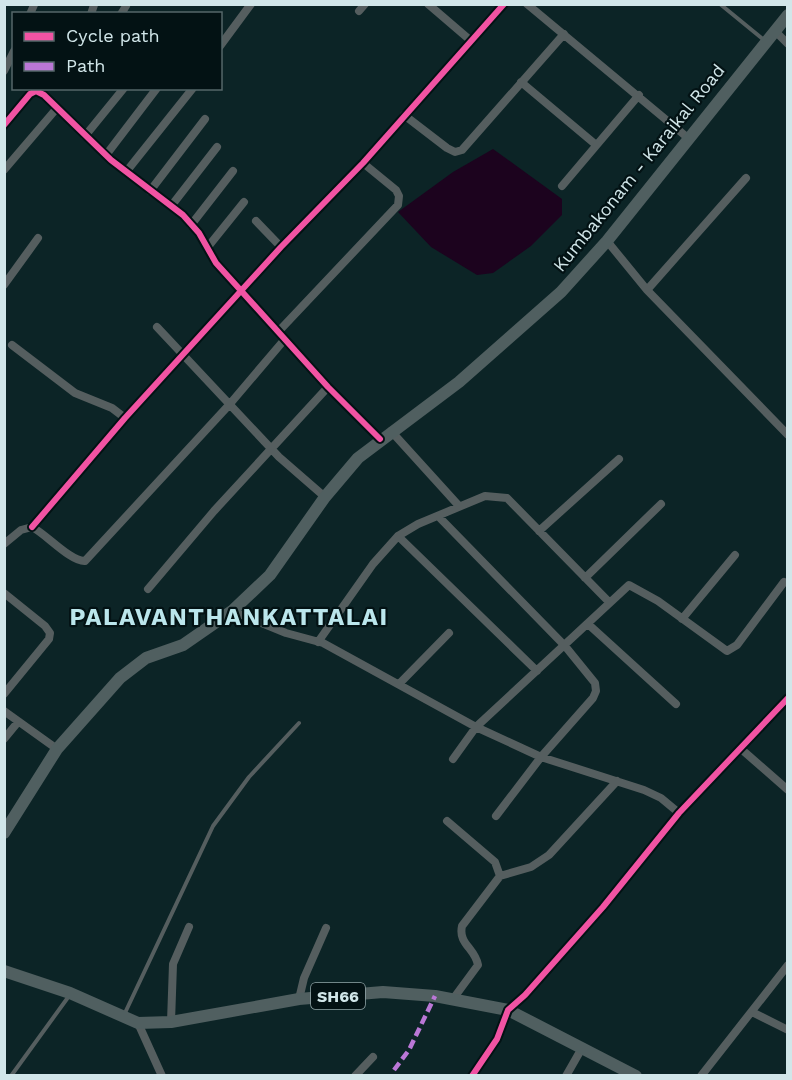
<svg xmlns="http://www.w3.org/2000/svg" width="792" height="1080" font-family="'Work Sans',sans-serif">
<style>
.water{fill:#1c031e}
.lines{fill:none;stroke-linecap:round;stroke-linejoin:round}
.service{stroke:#555e5f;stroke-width:4}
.minor{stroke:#555e5f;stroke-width:8}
.primary{stroke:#505f60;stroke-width:12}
.quiet{stroke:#ba77d6;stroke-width:4.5;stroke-dasharray:9 4.5;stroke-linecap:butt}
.cycleway-casing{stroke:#031214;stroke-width:10}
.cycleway{stroke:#f153a3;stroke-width:6}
.labels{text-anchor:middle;stroke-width:4.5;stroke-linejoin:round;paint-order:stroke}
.shield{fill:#031214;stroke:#93a6a9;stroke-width:1.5}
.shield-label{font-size:16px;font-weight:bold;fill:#d1e6e9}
.street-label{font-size:18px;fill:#d1e6e9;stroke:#031214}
.district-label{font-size:24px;font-weight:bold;letter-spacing:1.5px;fill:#bbe6ec;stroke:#031214}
</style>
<rect width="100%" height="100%" fill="#0c2426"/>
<!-- water -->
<path class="water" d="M493,149L562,199V215L531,246L493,273L477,275L431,247L398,212L453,172Z"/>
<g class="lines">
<!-- service -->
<path class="service" d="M720,4L764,40
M124,1015L213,826L249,777L299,723
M11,1076L69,996"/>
<!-- minor -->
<path class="minor" d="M428,4L470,40
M527,4L688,138
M359,11L365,4
M30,14L34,5
M91,14L94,5
M121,14L126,6
M775,31L788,44
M220,46L251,4
M4,71L14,51
M521,82L595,144
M404,115L447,148L455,152L462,150L564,34
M4,125L30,94L36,91L44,95L111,160L183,215L199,233L216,263L328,387L380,439
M85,136L124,88
M106,155L157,88
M4,170L57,108
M126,172L193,88
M562,186L639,95
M150,191L205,119
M172,205L217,147
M256,221L281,247
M191,225L233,171
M607,241L647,290L788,435
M207,248L244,202
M4,285L38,238
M647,290L746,178
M157,327L279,457L325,497
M278,332L398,205L399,196L396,190L363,163
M12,345L75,393L112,408L125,418
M391,431L459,506
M439,517L565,646L595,683L596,691L593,698L541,757L496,816
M32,527L125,418L281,247L363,163L504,4
M539,531L619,459
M398,536L537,671
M4,544L21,530L32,527C46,534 71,562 85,561L229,405L285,339
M585,578L661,504
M148,589L214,511L328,387
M4,593L45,626L50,633L49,639L4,694
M232,611L286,633L323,643L476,727L541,757L644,790L661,798L679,813
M682,619L735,555
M588,624L676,704
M318,642L373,564L398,536L418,524L485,496L507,498L609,602
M399,684L449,633
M4,711L57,749
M4,739L18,722
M740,748L788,790
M453,759L476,727L629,585L658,601L727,651L737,645L784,582
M447,821L495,862L500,876L462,926C458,944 475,948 478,965L453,999
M500,876L531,867L549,855L617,781
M299,999L304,978L326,928
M752,1012L788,1030
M171,1022L173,964L189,927
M138,1023L162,1076
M355,1076L373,1057
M472,1076L497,1039L508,1010L525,995L603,907L679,813L788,698
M566,1076L582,1048
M701,1076L788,965"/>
<!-- primary -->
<path class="primary" d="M4,833L57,749L120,678L146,658L183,645L232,611L270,575L325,497L358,458L459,382L561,292L607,241L788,15
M4,971L70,993L138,1023L171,1022L299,999L383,992L435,996L508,1010L636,1076"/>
<!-- quiet -->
<path class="quiet" d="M394,1070L409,1050L435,996"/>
<defs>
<path id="cycleway" d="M4,125L30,94L36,91L44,95L111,160L183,215L199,233L216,263L328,387L380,439
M32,527L125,418L281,247L363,163L504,4
M472,1076L497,1039L508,1010L525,995L603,907L679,813L788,698"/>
</defs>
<!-- cycleway casing -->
<use href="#cycleway" class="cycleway-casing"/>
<!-- cycleway -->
<use href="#cycleway" class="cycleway"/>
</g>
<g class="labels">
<!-- shield labels -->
<rect class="shield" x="311" y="983" width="54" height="26" rx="4.5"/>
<g class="shield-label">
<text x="338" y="1002">SH66</text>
</g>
<!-- street labels -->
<g class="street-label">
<text transform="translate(639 168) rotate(-51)" y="6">Kumbakonam - Karaikal Road</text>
</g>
<!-- district labels -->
<g class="district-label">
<text x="229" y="625">PALAVANTHANKATTALAI</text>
</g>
</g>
<!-- border -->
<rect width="792" height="1080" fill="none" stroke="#d1e6e9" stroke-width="12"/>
<!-- legend -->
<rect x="12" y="12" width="210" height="78" fill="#031214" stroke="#556769" stroke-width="1.5"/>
<rect x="24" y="32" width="30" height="9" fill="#f153a3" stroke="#556769" stroke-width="1.5"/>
<text x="66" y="42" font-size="18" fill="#d1e6e9">Cycle path</text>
<rect x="24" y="62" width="30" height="9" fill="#ba77d6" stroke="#556769" stroke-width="1.5"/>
<text x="66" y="72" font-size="18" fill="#d1e6e9">Path</text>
</svg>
